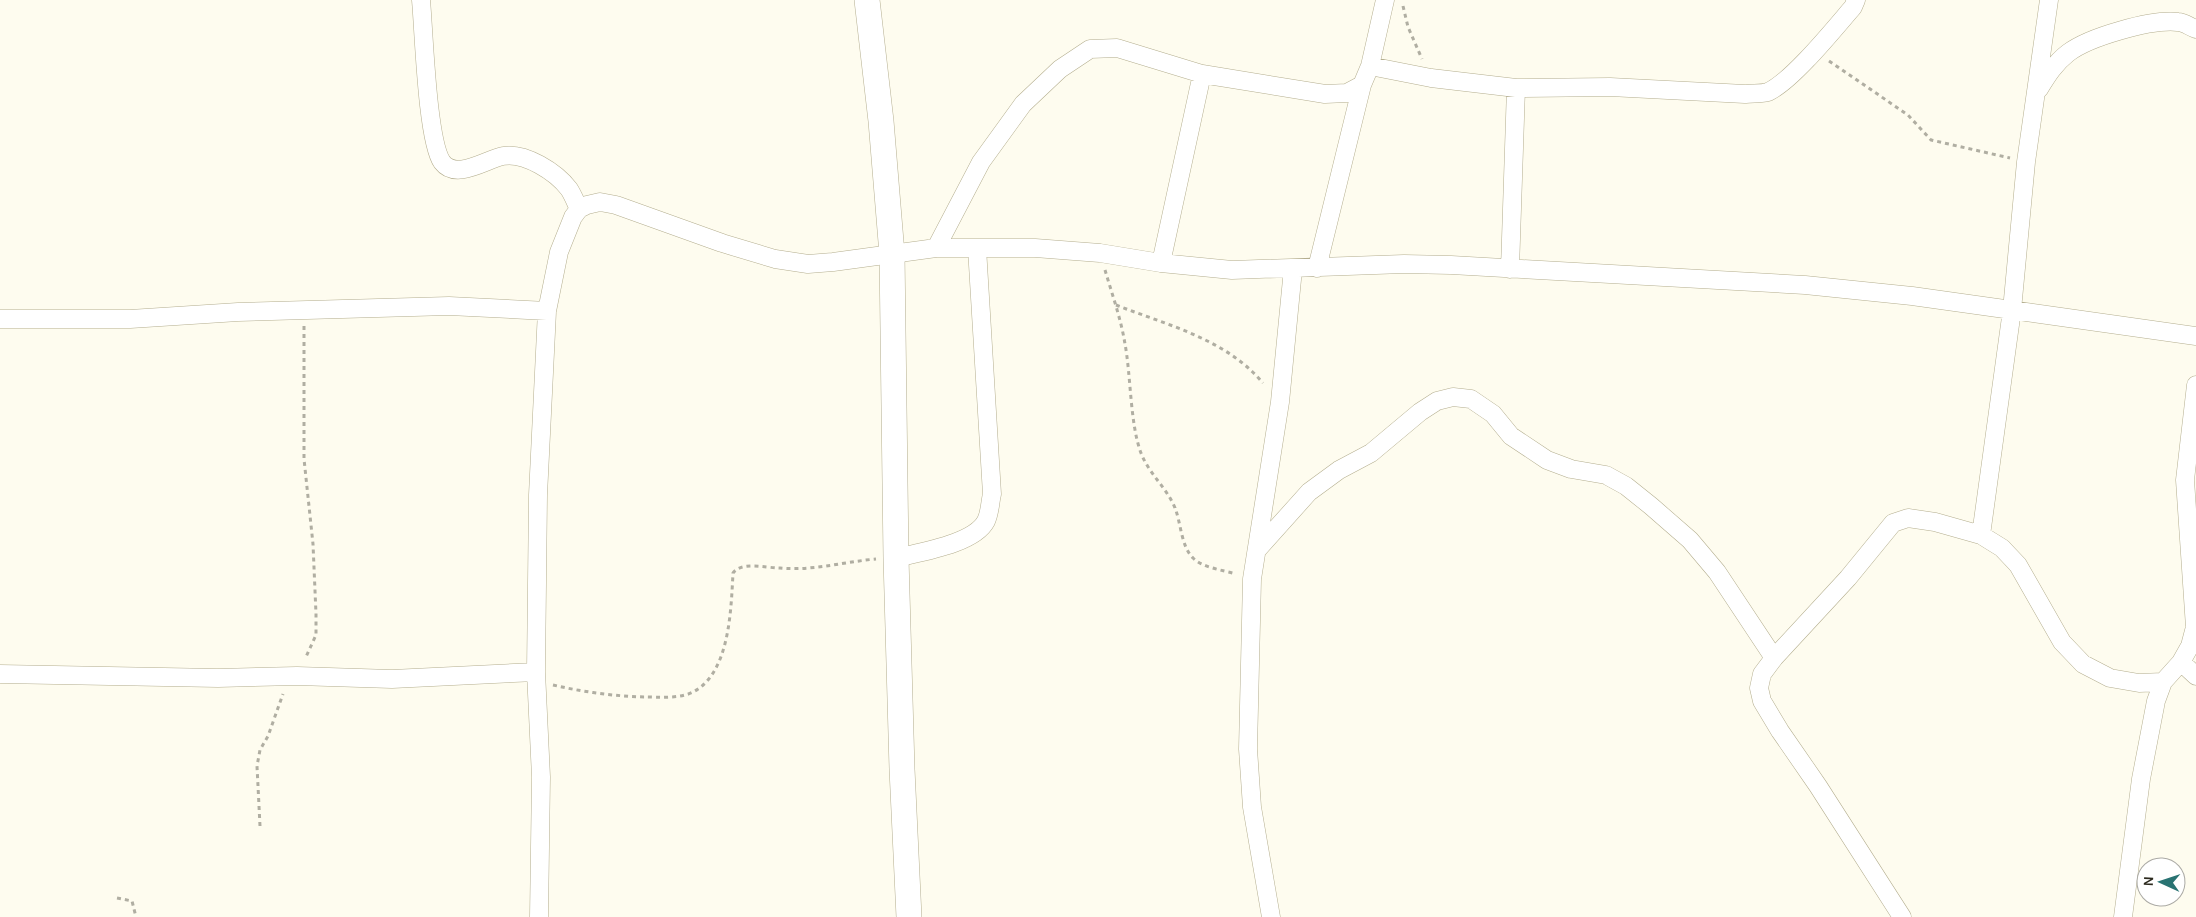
<svg xmlns="http://www.w3.org/2000/svg" width="2196" height="917" font-family="Karla,sans-serif">
<style>
.lines{fill:none;stroke-linecap:round;stroke-linejoin:round}
.street-casing{stroke:#b4ae8f;stroke-width:19}
.secondary-casing{stroke:#b4ae8f;stroke-width:26}
.path{stroke:#b0aea2;stroke-width:3;stroke-dasharray:4 4;stroke-linecap:butt}
.street{stroke:#fff;stroke-width:18}
.secondary{stroke:#fff;stroke-width:25}
</style>
<rect width="100%" height="100%" fill="#fefcef"/>
<g class="lines">
<defs>
<path id="street" d="M421,0C424,32 427,140 442,162C456,181 487,159 503,156C525,152 556,172 569,189C573,195 576,203 579,209
M1370,66L1431,78L1516,88L1610,87L1745,94C1752,93 1762,94 1768,92C1792,81 1834,29 1853,7L1856,0
M2039,89C2047,76 2055,63 2068,53C2089,37 2151,19 2178,22C2184,22 2190,27 2196,29
M936,248L981,162L1023,104L1060,69L1090,49L1117,48L1202,74L1325,94L1347,93L1362,85L1370,66L1385,0
M1161,263L1202,74
M1317,268L1362,85
M1510,269L1516,88
M0,319H130L238,312L449,306L547,311
M1981,535L2012,310L2026,162L2049,0
M1258,549L1309,492L1339,470L1371,453L1420,412L1437,401L1453,397L1471,399L1493,414L1511,436L1547,460L1571,469L1606,475L1626,486L1651,506L1690,540L1717,572L1774,658
M896,558C920,552 974,544 986,521C990,513 990,502 992,494L977,248
M2181,662L2196,676
M0,674L218,678L297,676L392,679L536,672
M539,917L541,777L536,672L538,495L547,311L559,252L573,217L579,209L587,205L600,202L616,205L722,243L775,259L808,264L833,262L936,248H1035L1100,253L1161,263L1232,270L1404,264L1451,265L1805,285L1912,296L2196,336
M1271,917L1252,807L1248,749L1252,579L1280,402L1293,269
M1902,917L1818,786L1780,731L1762,701L1759,688L1762,674L1774,658L1848,578L1893,523L1908,518L1935,522L1981,535L2002,548L2018,565L2062,642L2083,664L2110,678L2139,683L2163,682
M2123,917L2141,779L2156,701L2163,682L2181,662L2190,646L2195,627L2185,480L2196,385"/>
<path id="secondary" d="M867,0L881,121L892,254L896,558L902,769L909,917"/>
</defs>
<!-- street casing -->
<use href="#street" class="street-casing"/>
<!-- secondary casing -->
<use href="#secondary" class="secondary-casing"/>
<!-- path -->
<path class="path" d="M1403,6L1408,27L1422,59
M1829,61L1908,115L1931,140L2010,158
M1105,270C1112,294 1121,319 1125,344C1131,376 1130,424 1141,453C1149,474 1167,488 1175,508C1181,523 1181,546 1193,558C1203,568 1223,570 1236,574
M1116,305C1167,325 1226,339 1263,383
M304,326V459L313,544L316,614V635L305,659
M553,685C583,692 613,696 644,697C659,697 680,699 693,692C730,673 731,609 733,573C742,561 766,568 780,568C814,571 842,562 876,559
M260,826L257,766L260,750L268,736L283,694
M117,898L132,901L136,917"/>
<!-- street -->
<use href="#street" class="street"/>
<!-- secondary -->
<use href="#secondary" class="secondary"/>
</g>
<!-- north arrow -->
<g transform="translate(2161 882) rotate(273)"><circle r="24" fill="#ffffff" stroke="#abaaa5"/>
<path d="M0-4L9 19L0 12L-9 19Z" fill="#297372"/>
<text y="-8" font-size="14" font-weight="bold" text-anchor="middle" fill="#2c2a1e">N</text>
</g>
</svg>
